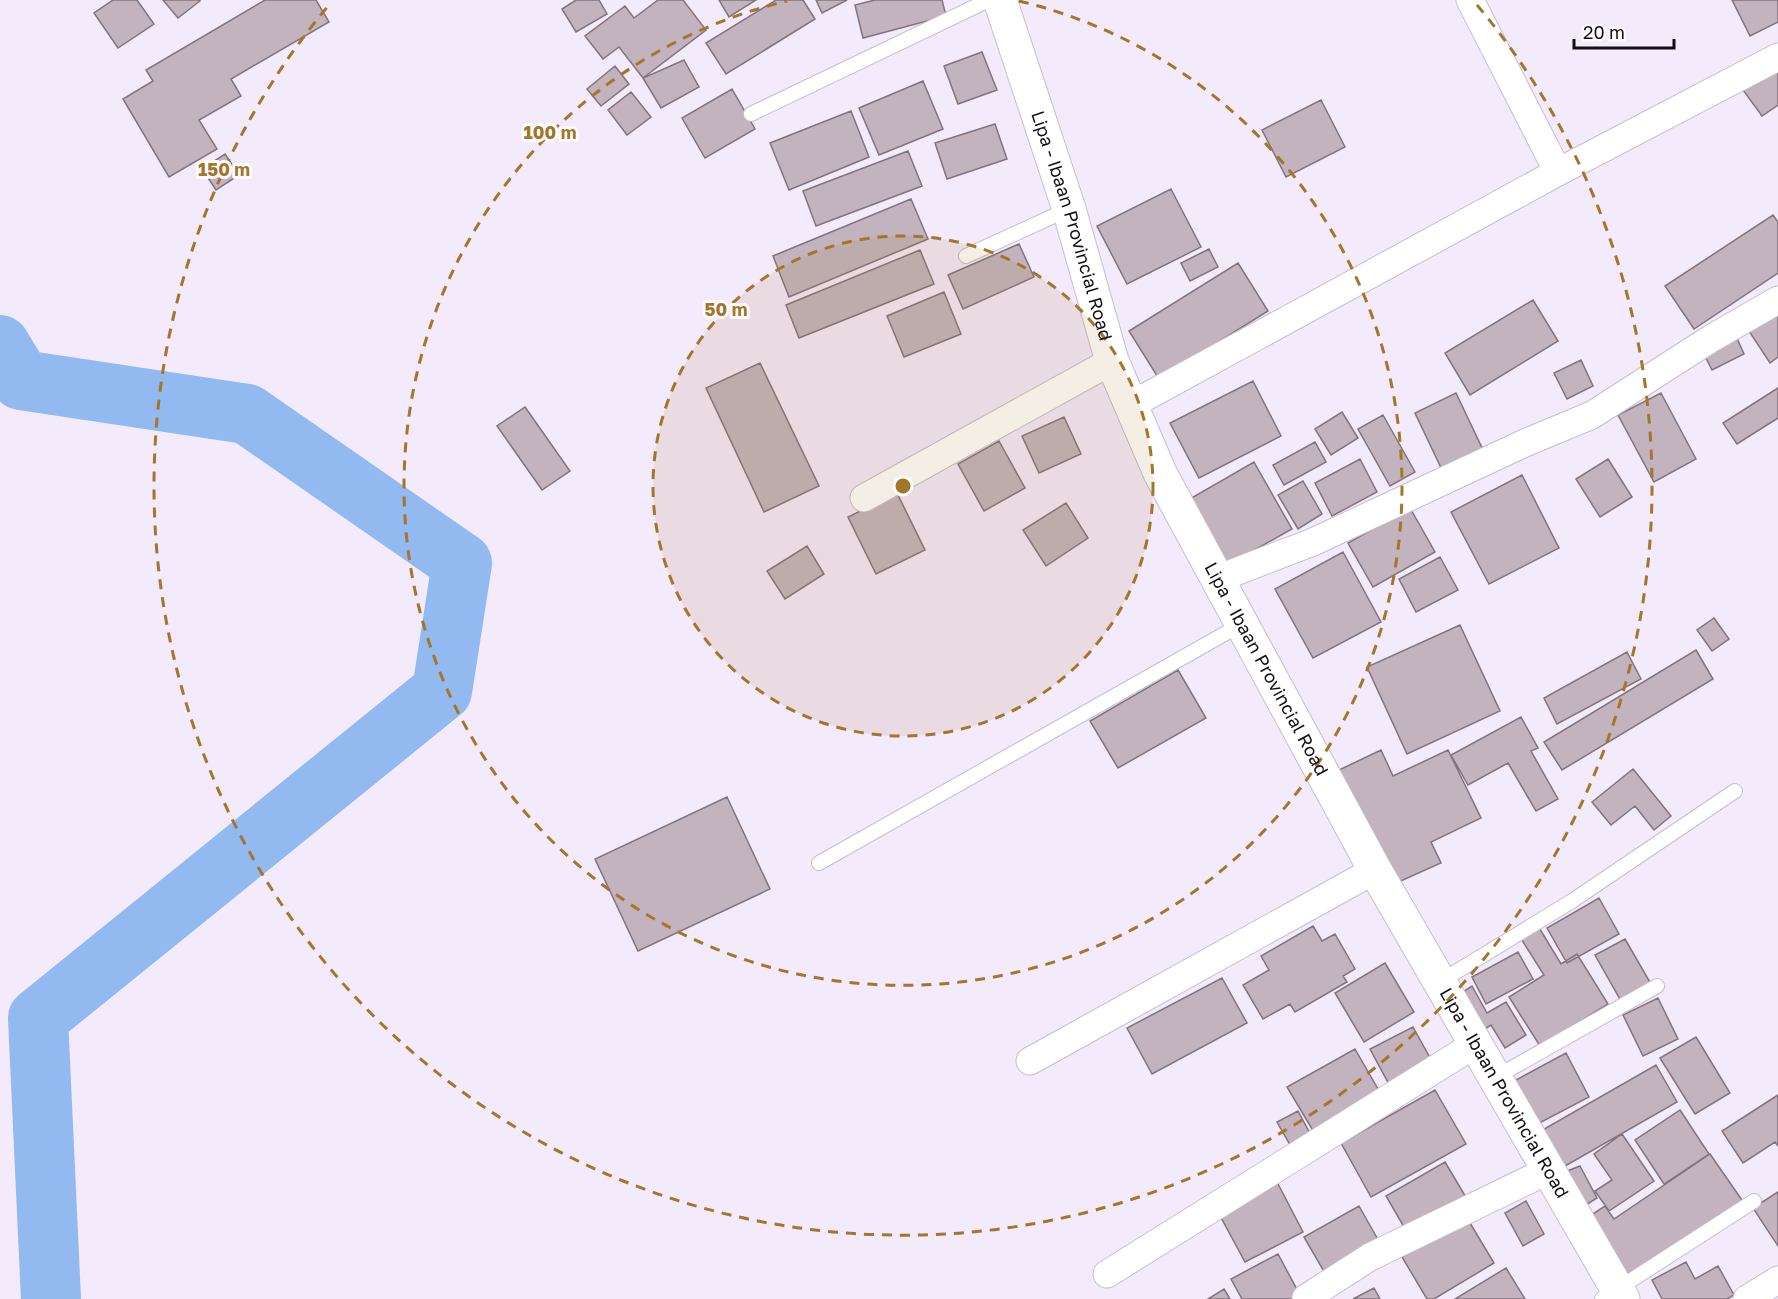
<svg xmlns="http://www.w3.org/2000/svg" width="1778" height="1299" font-family="'Golos Text',sans-serif">
<style>
.lines{fill:none;stroke-linecap:round;stroke-linejoin:round}
.river{stroke:#92b9f0;stroke-width:60}
.building{fill:#c2b3be;stroke:#82747f;stroke-width:1.5}
.lane-casing{stroke:#c6bece;stroke-width:16}
.street-casing{stroke:#c6bece;stroke-width:29}
.secondary-casing{stroke:#c6bece;stroke-width:35}
.lane{stroke:#fff;stroke-width:14}
.street{stroke:#fff;stroke-width:27}
.secondary{stroke:#fff;stroke-width:33}
.ring{fill:none;stroke:#a47629;stroke-width:3;stroke-dasharray:10 8}
.labels{text-anchor:middle;stroke-width:6;stroke-linejoin:round;paint-order:stroke}
.street-label{font-size:18px;fill:#120f14;stroke:#fcfbfe}
.centre{fill:#a47629;stroke:#fcfbfe;stroke-width:3}
.ring-label{font-size:18px;text-anchor:middle;font-weight:bold;fill:#a47629;stroke:#fcfbfe;stroke-width:6;stroke-linejoin:round;paint-order:stroke}
</style>
<rect width="100%" height="100%" fill="#f3eafb"/>
<g class="lines">
<!-- river -->
<path class="river" d="M0,345L21,380L247,414L462,563L442,691L38,1018L51,1299"/>
</g>
<!-- building -->
<path class="building" d="M113,0H137L154,24L118,48L94,13Z
M163,0H198L200,1L178,18Z
M265,0H316L329,22L231,79L241,96L199,120L217,149L169,177L123,99L153,81L146,70Z
M576,0H599L607,14L576,32L562,9Z
M658,0H683L706,30L643,78L619,47L603,59L585,36L625,6L634,18Z
M719,0H756L729,17Z
M776,0H803L815,19L726,74L706,43Z
M816,0H847L822,13Z
M875,0H942L946,16L863,38L855,5Z
M1732,0H1778V22L1750,36Z
M982,52L997,90L958,104L944,66Z
M684,60L699,87L661,108L643,78Z
M615,66L629,84L601,106L587,89Z
M1773,68L1778,74V105L1762,116L1743,90Z
M923,81L943,129L879,155L859,108Z
M732,89L755,129L705,158L682,118Z
M631,92L651,117L627,135L608,110Z
M1321,100L1345,147L1286,177L1262,130Z
M851,111L869,157L789,190L770,143Z
M995,124L1007,159L947,179L935,143Z
M908,151L922,186L816,226L803,191Z
M225,154L239,175L216,190L202,169Z
M1171,189L1201,247L1127,284L1097,226Z
M911,199L928,239L789,297L773,256Z
M1773,215L1778,222V273L1694,329L1665,286Z
M1019,244L1034,277L963,309L948,275Z
M1209,249L1218,267L1190,281L1181,263Z
M920,250L934,284L799,338L786,305Z
M1238,263L1268,311L1159,379L1129,331Z
M944,292L961,334L904,357L887,316Z
M1533,300L1558,341L1470,395L1445,353Z
M1778,309V357L1770,363L1747,328Z
M1736,336L1744,354L1712,370L1703,352Z
M1581,360L1593,386L1567,399L1554,373Z
M760,363L819,486L764,512L706,388Z
M1253,381L1281,436L1199,478L1170,423Z
M1778,388V418L1737,444L1723,423Z
M1456,393L1484,452L1443,472L1415,413Z
M1661,393L1696,459L1654,482L1618,415Z
M525,407L570,471L542,490L497,426Z
M1342,412L1358,438L1331,455L1315,429Z
M1383,415L1415,472L1390,486L1358,429Z
M1064,417L1081,454L1039,473L1022,436Z
M999,441L1025,488L984,511L958,464Z
M1315,442L1326,462L1284,485L1273,465Z
M1360,459L1377,492L1332,516L1315,483Z
M1608,459L1632,497L1600,517L1576,479Z
M1254,462L1292,529L1226,566L1188,500Z
M1522,475L1559,548L1489,584L1451,512Z
M1303,481L1322,514L1298,529L1278,495Z
M897,493L925,550L876,574L848,517Z
M1066,503L1088,538L1046,566L1023,530Z
M1410,508L1435,552L1373,587L1348,543Z
M807,546L824,574L785,599L767,571Z
M1343,552L1381,622L1313,658L1275,589Z
M1440,557L1458,590L1416,612L1399,579Z
M1714,618L1729,639L1712,651L1697,630Z
M1460,625L1500,711L1407,754L1367,667Z
M1696,650L1713,679L1562,770L1544,742Z
M1627,652L1641,679L1557,724L1544,698Z
M1178,670L1206,718L1118,768L1090,721Z
M1521,717L1538,748L1531,751L1558,799L1536,811L1508,763L1468,785L1451,755Z
M1381,750L1393,776L1448,750L1481,818L1431,842L1441,863L1394,884L1339,770Z
M1633,769L1671,816L1654,830L1635,806L1611,825L1592,802Z
M727,797L770,889L638,951L595,859Z
M1599,898L1619,934L1567,963L1547,928Z
M1313,926L1322,941L1335,934L1355,969L1343,976L1347,982L1295,1012L1290,1004L1263,1019L1243,985L1269,970L1261,956Z
M1538,926L1561,964L1577,954L1608,1004L1540,1046L1509,997L1544,975L1520,937Z
M1625,939L1651,984L1621,1001L1595,955Z
M1518,952L1533,979L1486,1004L1472,977Z
M1385,963L1414,1012L1364,1042L1335,993Z
M1222,978L1247,1023L1152,1074L1127,1028Z
M1472,986L1487,1013L1506,1002L1526,1035L1505,1048L1491,1025L1474,1036L1452,999Z
M1658,998L1678,1039L1643,1056L1623,1015Z
M1413,1027L1434,1065L1391,1088L1370,1049Z
M1696,1037L1730,1093L1695,1114L1660,1058Z
M1355,1049L1382,1096L1315,1134L1287,1087Z
M1566,1053L1589,1097L1528,1129L1505,1086Z
M1656,1065L1677,1102L1560,1169L1539,1132Z
M1435,1090L1466,1144L1371,1197L1341,1143Z
M1778,1095V1146L1775,1142L1743,1163L1722,1131Z
M1680,1110L1709,1154L1664,1184L1635,1140Z
M1298,1111L1313,1139L1293,1150L1277,1122Z
M1622,1134L1654,1181L1609,1211L1595,1191L1612,1180L1594,1154Z
M1710,1154L1744,1203L1621,1278L1582,1221L1605,1206L1614,1219Z
M1445,1162L1467,1199L1408,1234L1386,1196Z
M1580,1166L1597,1198L1578,1210L1557,1175Z
M1277,1182L1303,1232L1245,1262L1218,1212Z
M1778,1192V1246L1753,1208Z
M1526,1201L1544,1234L1523,1246L1505,1213Z
M1359,1206L1381,1245L1326,1275L1304,1237Z
M1467,1218L1494,1263L1434,1299H1427L1402,1257Z
M1278,1254L1301,1297L1297,1299H1242L1231,1279Z
M1686,1262L1695,1279L1718,1266L1734,1295L1727,1299H1662L1652,1280Z
M1506,1268L1525,1299H1455Z
M1374,1288L1380,1299H1353Z
M1224,1289L1230,1299H1208Z"/>
<g class="lines">
<defs>
<path id="lane" d="M751,114L989,0
M966,256L1069,209
M819,863L1242,624
M1441,981L1572,901L1735,791
M1496,1077L1657,986
M1602,1299L1754,1201"/>
<path id="street" d="M1470,0L1558,172
M1131,405L1558,172L1778,57
M864,498L1112,361
M1217,579L1313,542L1527,442L1592,415L1712,338L1778,300
M1030,1061L1375,870
M1107,1274L1477,1043
M1306,1298L1370,1257L1549,1170
M1747,1299L1778,1280"/>
<g id="secondary">
<path id="s1" d="M1000,0L1069,209L1112,361L1160,473L1375,870L1623,1299"/>
</g>
</defs>
<!-- lane casing -->
<use href="#lane" class="lane-casing"/>
<!-- street casing -->
<use href="#street" class="street-casing"/>
<!-- secondary casing -->
<use href="#secondary" class="secondary-casing"/>
<!-- lane -->
<use href="#lane" class="lane"/>
<!-- street -->
<use href="#street" class="street"/>
<!-- secondary -->
<use href="#secondary" class="secondary"/>
</g>
<!-- distance rings -->
<circle cx="903" cy="486" r="250" fill="#a47629" fill-opacity=".12"/>
<g class="ring">
<circle cx="903" cy="486" r="250"/>
<path d="M1019 1A499 499 0 1 1 787 1"/>
<path d="M1477 5A749 749 0 1 1 329 5"/>
</g>
<g class="labels">
<!-- street labels -->
<g class="street-label">
<text dy="6" stroke="none"><textPath href="#s1" startOffset="237">Lipa - Ibaan Provincial Road</textPath></text>
<text dy="6" stroke="none"><textPath href="#s1" startOffset="723">Lipa - Ibaan Provincial Road</textPath></text>
<text dy="6" stroke="none"><textPath href="#s1" startOffset="1209">Lipa - Ibaan Provincial Road</textPath></text>
</g>
</g>
<circle cx="903" cy="486" r="9" class="centre"/>
<g class="ring-label">
<text x="550" y="139">100 m</text>
<text x="224" y="176">150 m</text>
<text x="726" y="316">50 m</text>
</g>
<!-- scale -->
<path d="M1574 39v9h100v-9" fill="none" stroke="#120f14" stroke-width="3"/>
<text x="1583" y="39" font-size="18" fill="#120f14" stroke="#fcfbfe" stroke-width="4.5" paint-order="stroke">20 m</text>
</svg>
